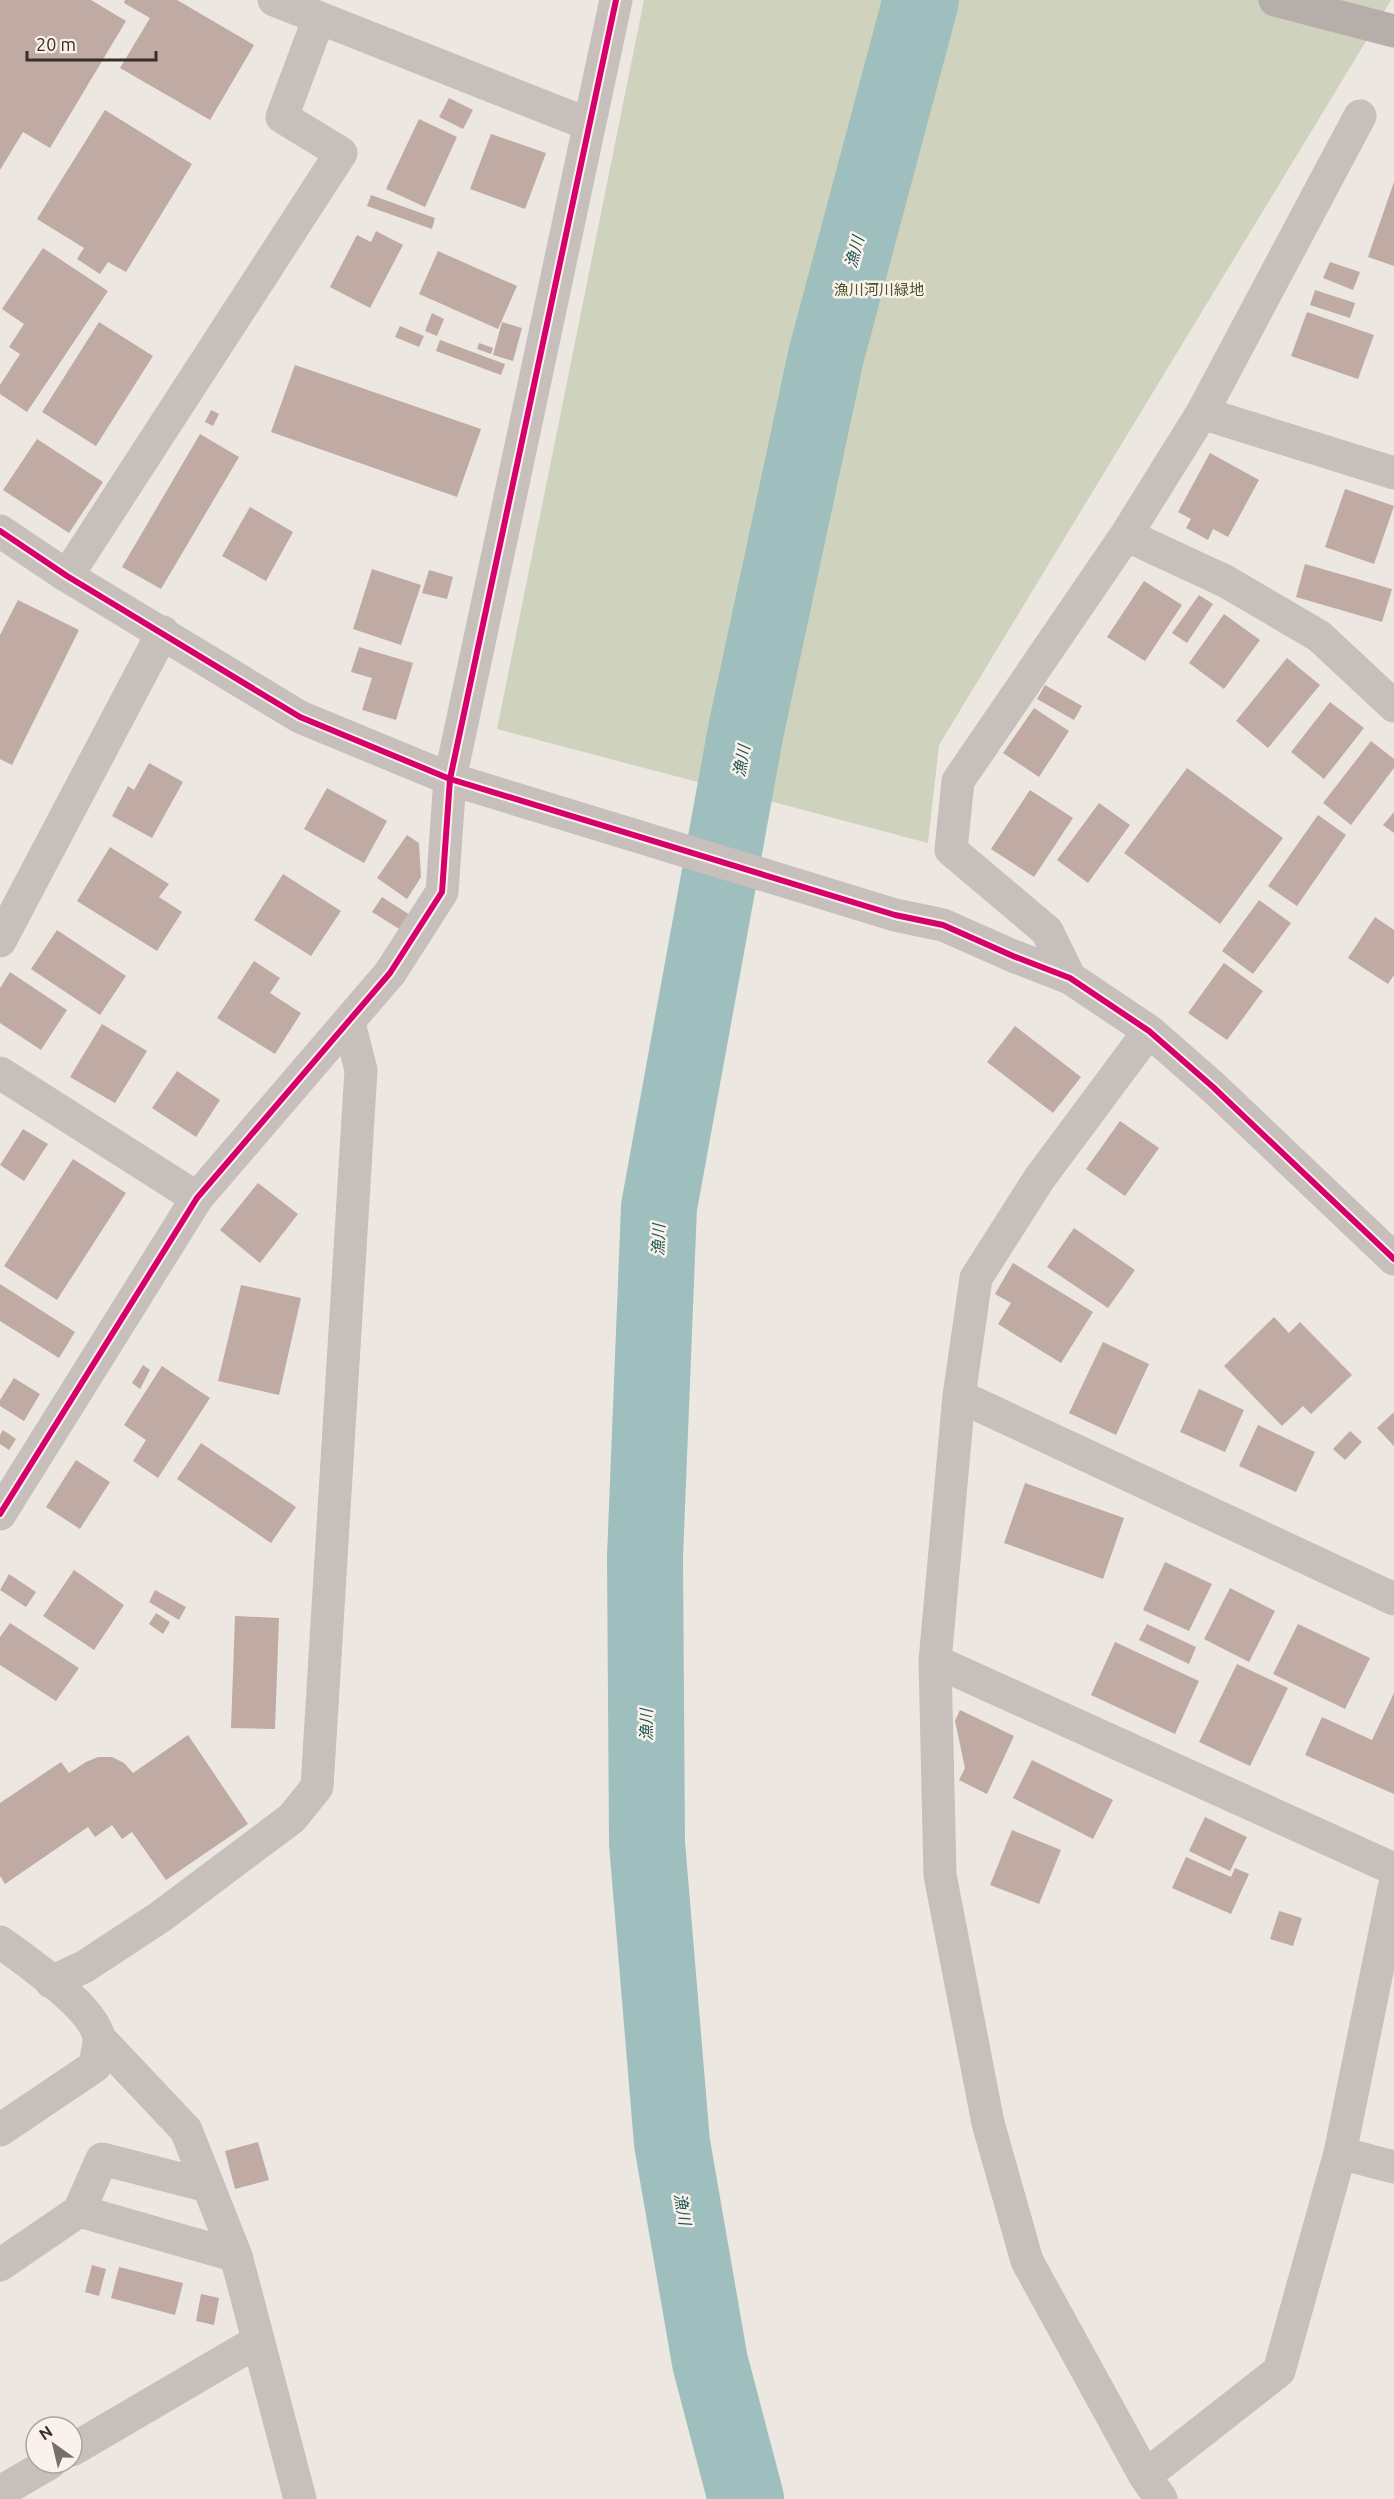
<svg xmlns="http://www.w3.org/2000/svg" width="1394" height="2499" font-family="Ubuntu,'Noto Sans JP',sans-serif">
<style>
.green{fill:#cfd2bc}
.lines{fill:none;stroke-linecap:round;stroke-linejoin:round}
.river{stroke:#9fbfbe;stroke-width:76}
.building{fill:#c0aaa4}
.minor{stroke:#c6bfbb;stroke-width:33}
.major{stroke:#b5aeaa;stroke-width:33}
.cycleway-casing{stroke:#f9f1ea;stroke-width:10}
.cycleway{stroke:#d6006c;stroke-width:6}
.labels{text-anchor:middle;stroke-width:5;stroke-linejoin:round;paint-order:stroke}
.park-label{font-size:15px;fill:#48552d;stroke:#f9f1ea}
.water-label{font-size:16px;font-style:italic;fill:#1f5758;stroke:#f9f1ea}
</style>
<rect width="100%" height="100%" fill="#ede7e2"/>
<!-- green -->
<path class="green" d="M644,0H1391L939,745L928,843L497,729Z"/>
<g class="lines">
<!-- river -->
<path class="river" d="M746,2499L710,2362L672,2143L647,1843L645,1557L659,1207L746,730L826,356L921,0"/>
</g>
<!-- building -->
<path class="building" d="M0,0H91L126,21L50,148L23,132L0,170Z
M125,0H177L254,45L210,120L120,68L150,18L124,3Z
M449,98L473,110L463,129L439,117Z
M105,110L192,164L126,272L108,262L100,274L77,259L84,248L37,219Z
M419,119L457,137L425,207L386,189Z
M491,134L546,153L525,209L470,189Z
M1394,182V266L1368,257Z
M371,195L435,218L432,229L367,206Z
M376,231L403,245L370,308L330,287L357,235L371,242Z
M43,248L108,291L27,412L0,394V385L20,354L9,347L24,324L2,309Z
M438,251L517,286L498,329L419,294Z
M1330,262L1360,272L1353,290L1323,278Z
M1315,290L1355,303L1350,318L1310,305Z
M1307,312L1374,335L1358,379L1291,356Z
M432,313L444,319L437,336L425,331Z
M99,322L153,356L96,446L42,412Z
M502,322L522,328L513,361L493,355Z
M400,326L424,336L419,347L395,337Z
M440,340L505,364L501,375L436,351Z
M479,343L493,348L491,354L477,349Z
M295,365L481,429L457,497L271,432Z
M211,410L219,414L213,426L205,422Z
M200,434L239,457L161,589L122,567Z
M37,439L103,482L69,533L3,490Z
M1210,453L1259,480L1228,537L1213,529L1208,540L1186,528L1191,519L1178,512Z
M1345,489L1394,506L1374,564L1325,547Z
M250,507L293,532L266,581L222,556Z
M1305,564L1392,589L1382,622L1296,597Z
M372,569L421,585L401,645L353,629Z
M429,570L453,577L447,599L422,593Z
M1144,581L1182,605L1145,661L1107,637Z
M1199,595L1213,604L1187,643L1172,633Z
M18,600L79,630L12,765L0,759V635Z
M1224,614L1260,640L1224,689L1189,663Z
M359,647L413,663L396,720L362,710L372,678L351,672Z
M1287,658L1320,685L1268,748L1236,721Z
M1045,685L1082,706L1074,720L1037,699Z
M1330,702L1364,728L1324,779L1291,752Z
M1034,708L1069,731L1039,777L1003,753Z
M1371,741L1394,759V768L1351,825L1323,803Z
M149,763L183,782L152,838L112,816L128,786L134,790Z
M1187,768L1283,838L1220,924L1124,853Z
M327,788L387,821L364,863L304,829Z
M1030,790L1073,818L1034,877L991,849Z
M1099,803L1130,825L1088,883L1057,860Z
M1394,812V833L1383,825Z
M1318,815L1346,835L1297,906L1268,886Z
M407,835L419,843L421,877L407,899L377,878Z
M110,847L169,884L159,897L182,912L157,951L77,901Z
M283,874L341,911L311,956L254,920Z
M382,897L410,915L401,930L372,912Z
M1259,900L1291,923L1253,974L1222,951Z
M1375,917L1394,930V975L1388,984L1348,958Z
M57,930L126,976L100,1015L31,969Z
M254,961L280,978L270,993L301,1013L275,1054L217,1018Z
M1224,963L1263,991L1227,1040L1188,1013Z
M10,972L67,1010L41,1050L0,1023V988Z
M102,1024L147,1051L115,1103L70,1077Z
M1015,1026L1081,1077L1053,1113L987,1062Z
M177,1071L220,1100L196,1137L152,1108Z
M1120,1121L1159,1148L1125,1196L1086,1169Z
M23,1129L48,1144L24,1181L0,1165Z
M73,1159L126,1193L57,1300L4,1266Z
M258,1183L298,1214L260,1263L220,1230Z
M1074,1228L1135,1270L1108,1308L1047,1267Z
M1013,1263L1093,1312L1061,1363L998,1324L1011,1303L995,1294Z
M0,1284L75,1332L59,1358L0,1321Z
M241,1285L301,1298L279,1395L218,1381Z
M1274,1317L1289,1333L1300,1322L1352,1375L1311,1414L1303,1406L1282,1426L1224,1366Z
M1103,1342L1149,1364L1116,1435L1069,1413Z
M143,1365L150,1370L140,1389L132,1383Z
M162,1366L210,1398L158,1478L133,1461L146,1440L124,1425Z
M14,1378L40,1394L24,1421L0,1406V1400Z
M1199,1389L1244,1410L1225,1452L1180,1432Z
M1394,1412V1446L1377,1428Z
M1258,1425L1315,1452L1296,1492L1239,1466Z
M3,1430L16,1439L9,1450L0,1444V1435Z
M1350,1431L1362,1442L1345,1460L1333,1449Z
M201,1443L296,1507L271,1543L177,1479Z
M76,1460L110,1482L80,1529L46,1507Z
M1025,1483L1124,1518L1103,1579L1004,1543Z
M1165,1562L1212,1584L1189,1631L1143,1610Z
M74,1570L124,1605L94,1650L43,1616Z
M9,1574L36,1592L26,1607L0,1590Z
M1230,1588L1275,1611L1249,1662L1204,1639Z
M155,1590L186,1607L179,1620L149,1602Z
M156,1613L170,1622L163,1634L149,1624Z
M235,1616L279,1618L275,1729L231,1728Z
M10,1623L79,1668L56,1701L0,1665V1637Z
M1147,1624L1196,1647L1189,1664L1139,1640Z
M1298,1624L1370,1658L1345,1709L1273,1674Z
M1115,1642L1199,1681L1175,1734L1091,1695Z
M1237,1664L1288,1688L1250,1766L1199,1742Z
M1394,1693V1794L1305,1755L1322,1717L1372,1740Z
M960,1710L1014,1736L987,1794L959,1780L965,1768L955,1721Z
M188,1735L248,1824L166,1880L132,1832L122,1839L112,1825L95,1837L88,1827L5,1884L0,1876V1803L61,1762L69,1773L86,1762L98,1757H112L124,1763L133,1773Z
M1032,1760L1113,1800L1093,1839L1013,1798Z
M1205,1817L1247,1837L1230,1871L1189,1851Z
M1012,1830L1061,1850L1039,1904L990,1885Z
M1186,1857L1231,1877L1235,1868L1249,1874L1231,1914L1172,1888Z
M1279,1911L1302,1918L1293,1946L1270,1939Z
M258,2142L269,2180L235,2189L225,2151Z
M92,2265L106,2269L99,2296L85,2292Z
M119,2267L183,2283L175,2315L111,2298Z
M201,2294L219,2298L214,2325L196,2321Z"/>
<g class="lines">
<!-- minor -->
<path class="minor" d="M274,0L588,124
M1202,413L1394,473
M0,531L67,576L300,717L450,779L895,915L943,925L1013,956L1070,978L1149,1031L1213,1087L1394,1259
M1126,535L1225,581L1319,636L1394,706
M67,576L341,153L282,117L319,18
M0,941L163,632
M1070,978L1047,931L951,850L958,781L1126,535L1202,413L1360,116
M1149,1031L1039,1179L976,1278L959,1396L935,1661L1394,1869
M0,1073L197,1198
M959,1396L1394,1599
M0,1514L197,1198L390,973L442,892L450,779L616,0
M935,1661L940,1875L988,2123L1027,2261L1145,2476L1161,2499
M0,1942C24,1959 95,2009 99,2038C99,2047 96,2058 95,2066L0,2130
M51,1982L84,1967L160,1917L292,1818L317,1787L361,1070L349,1023
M99,2038L186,2130L236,2256
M1340,2153L1394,2167
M79,2211L236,2256L300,2499
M0,2265L79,2211L102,2159L208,2186
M72,2450L258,2341
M1145,2476L1279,2371L1340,2153L1394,1888
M0,2492L50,2463"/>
<!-- major -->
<path class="major" d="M1275,0L1394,31"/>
<defs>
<path id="cycleway" d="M0,531L67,576L300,717L450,779L895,915L943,925L1013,956L1070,978L1149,1031L1213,1087L1394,1259
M0,1514L197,1198L390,973L442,892L450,779L616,0"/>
</defs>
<!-- cycleway casing -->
<use href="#cycleway" class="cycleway-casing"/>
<!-- cycleway -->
<use href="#cycleway" class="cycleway"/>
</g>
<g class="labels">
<!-- park labels -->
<g class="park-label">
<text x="879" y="295">漁川河川緑地</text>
</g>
<!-- water labels -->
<g class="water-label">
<text transform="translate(854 252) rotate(-75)" y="6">漁川</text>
<text transform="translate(741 761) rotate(-80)" y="6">漁川</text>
<text transform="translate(658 1240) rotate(-88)" y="6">漁川</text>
<text transform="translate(646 1725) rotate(-90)" y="6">漁川</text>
<text transform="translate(683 2209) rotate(80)" y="6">漁川</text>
</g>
</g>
<!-- north arrow -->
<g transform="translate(54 2445) rotate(326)"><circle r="28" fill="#f9f1ea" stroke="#aba39d" stroke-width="1.5"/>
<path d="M0-4.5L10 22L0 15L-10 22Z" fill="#776e6a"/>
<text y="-9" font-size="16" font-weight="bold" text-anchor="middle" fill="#372d29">N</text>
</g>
<!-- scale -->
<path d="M27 51v9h129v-9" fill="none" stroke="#372d29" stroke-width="3"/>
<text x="36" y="51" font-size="18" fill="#372d29" stroke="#f9f1ea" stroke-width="4.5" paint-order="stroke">20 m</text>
</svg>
